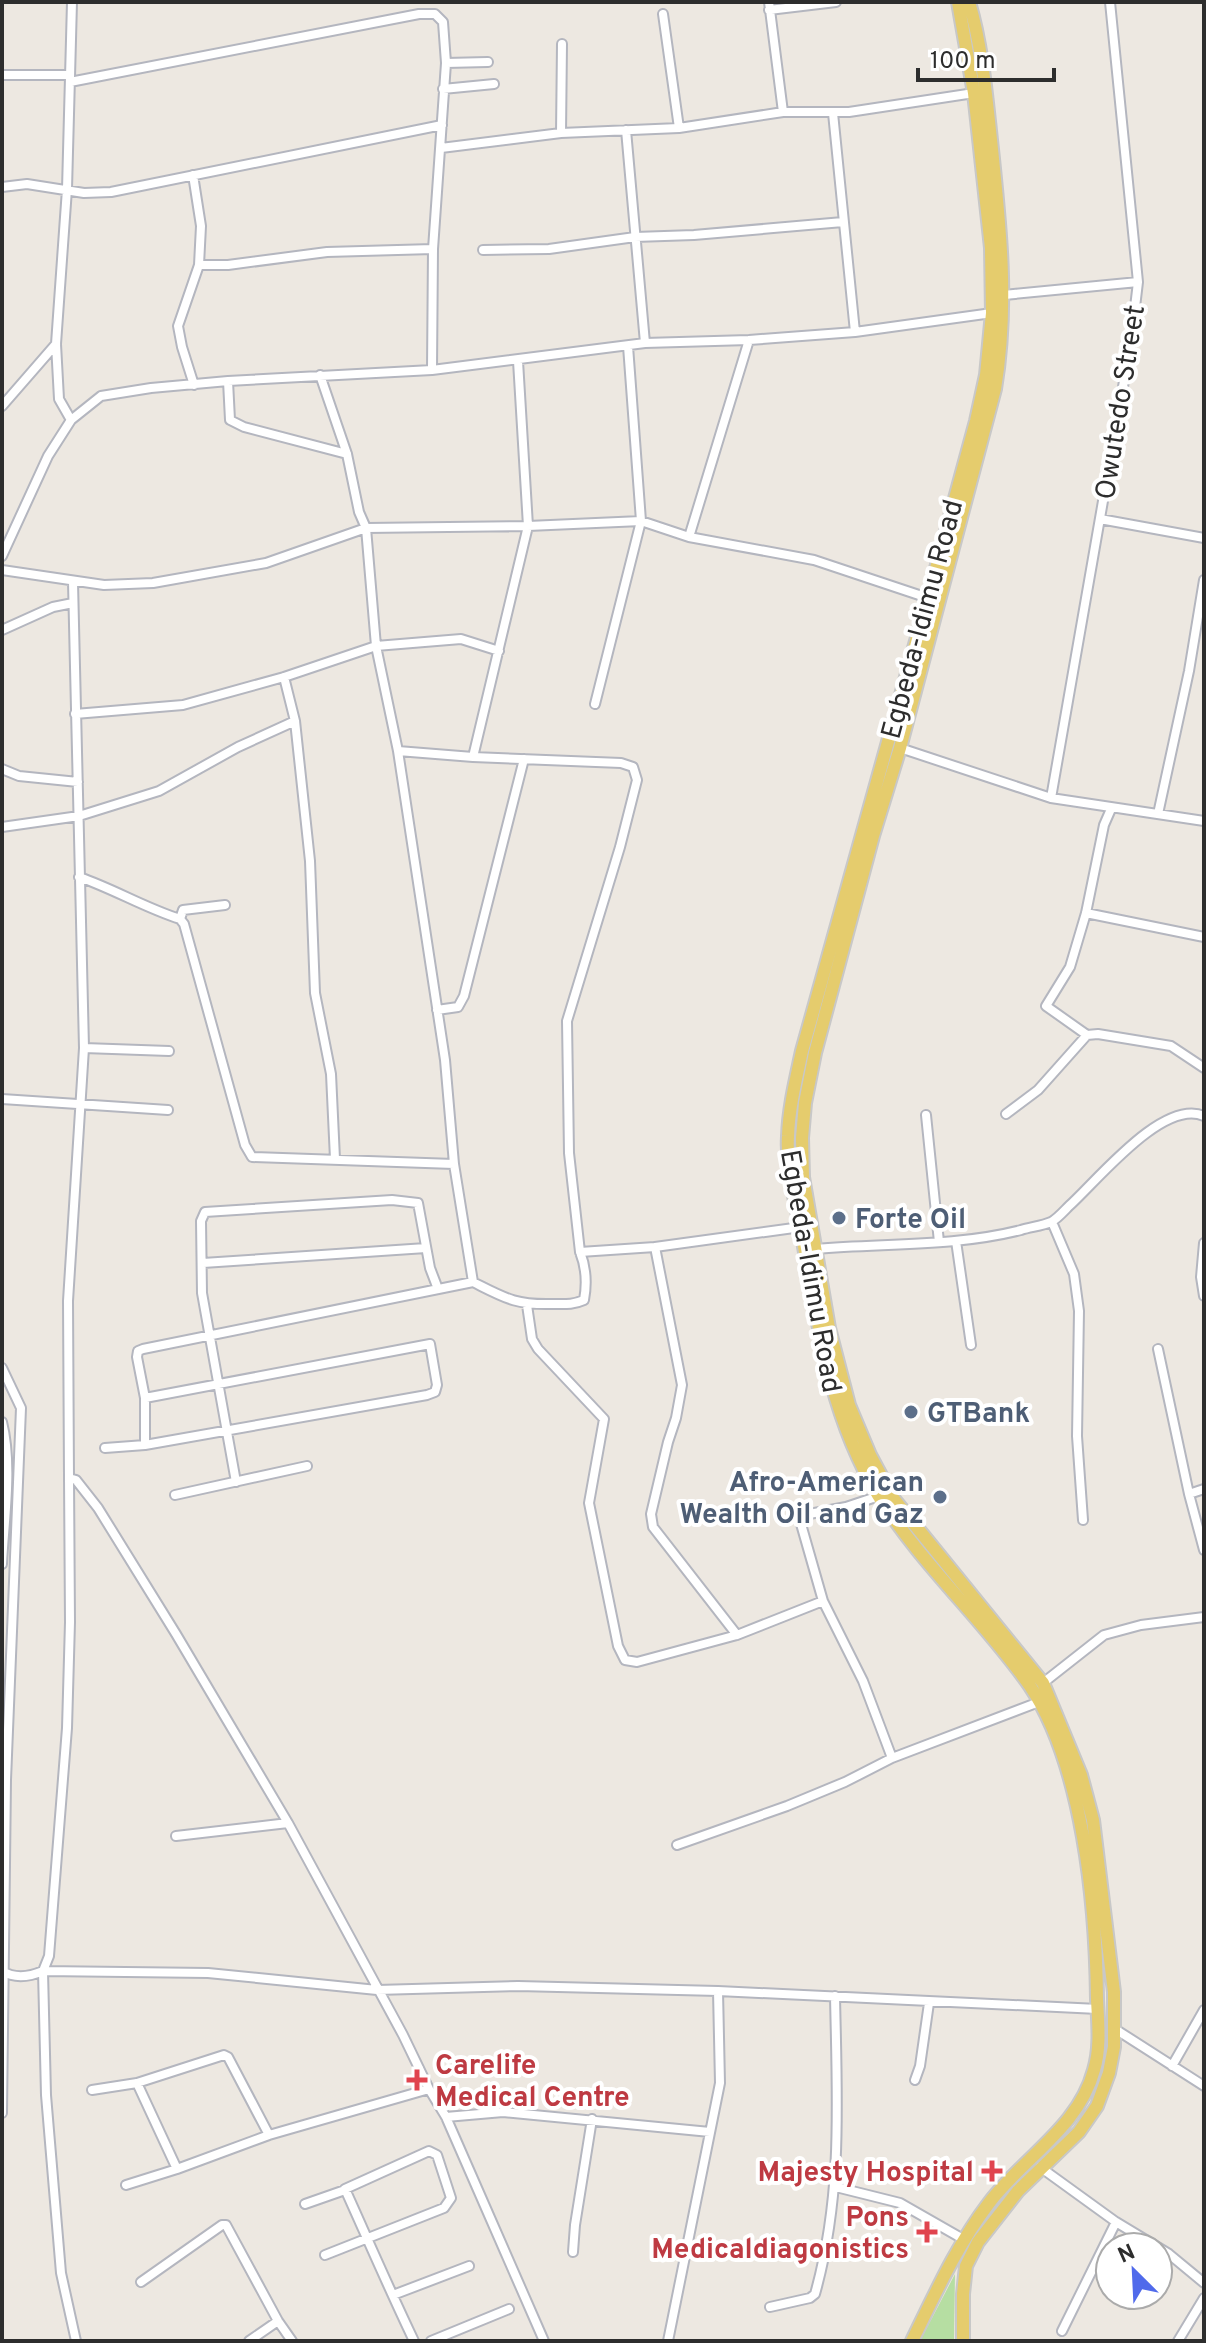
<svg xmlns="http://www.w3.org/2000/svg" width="1206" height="2343" font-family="Overpass,sans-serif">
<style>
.green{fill:#b6dea2}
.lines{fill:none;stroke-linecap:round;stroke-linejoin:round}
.street-casing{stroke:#b4b6bf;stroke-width:12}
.primary-casing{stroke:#c8c8c8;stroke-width:16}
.street{stroke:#fff;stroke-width:8}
.primary{stroke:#e5cc6d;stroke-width:12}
.service-dot{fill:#5c6f8a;stroke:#fff;stroke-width:3}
.health-dot{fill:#e0444e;stroke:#fff;stroke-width:3}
.labels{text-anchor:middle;stroke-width:8;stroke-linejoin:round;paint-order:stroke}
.street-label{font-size:28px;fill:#2d2d2d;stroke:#fff}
.service-label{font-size:28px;font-weight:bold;fill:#4e5e75;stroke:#fff;text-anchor:start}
.health-label{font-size:28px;font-weight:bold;fill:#be3a42;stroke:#fff;text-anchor:end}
</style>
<rect width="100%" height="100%" fill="#ede8e1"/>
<!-- green -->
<path class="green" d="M955,2274L954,2341H920Z"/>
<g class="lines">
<defs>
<path id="street" d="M769,2L783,112
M769,10L836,2
M663,14L679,128
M446,63L488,62
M2,75H70
M70,82L419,14H435L443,22L446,63L433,249L432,370
M443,89L494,84
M833,113L855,332
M626,130L645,343
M561,133L562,44
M441,148L561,133L679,128L783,112H849L974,93
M193,175L201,226L199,265H228L327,252L433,249
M2,187L27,184L84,193L111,192L442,125
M483,250L549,249L635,237L694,235L843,222
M1004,295L1138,282
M320,375L347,454L359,512L366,528L376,646L398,751L445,1060L454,1164L473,1282
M228,381L230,420L244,427L347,454
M194,385L182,347L178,326L199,265
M2,406L56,344
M71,420L59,399L56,344L67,189L72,2
M1100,519L1204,538
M689,537L749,340
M2,556L48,456L71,420L101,396L151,388L228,381L432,370L645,343L749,340L855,332L992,313
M2,570L104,585L153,583L266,563L366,528L528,526L641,521L689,537L814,560L928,598
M2,630L53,607L73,603
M284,677L295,721L310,861L315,993L331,1074L335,1159
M595,704L641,521L628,346
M75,714L183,705L284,677L376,646L461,639L499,651
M900,748L1051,798L1204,821
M473,757L528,526L518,361
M2,769L19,776L78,782
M1051,798L1131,341L1138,282L1110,2
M1111,809L1104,825L1086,913L1070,967L1046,1006L1087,1035L1098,1034L1171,1046L1204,1068
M1158,814L1189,671L1204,580
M2,827L79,816L159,791L238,747L295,721
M79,877C114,889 145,908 180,919L184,924L245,1145L252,1157L454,1164
M1086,913L1204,937
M180,919L183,910L225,905
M437,1010L458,1007L464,996L524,759
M84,1048L169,1051
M2,1099L168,1110
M1006,1114L1038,1090L1087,1035
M926,1115L939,1242
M1052,1222L1074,1274L1079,1311L1077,1436L1083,1520
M956,1241L971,1345
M1204,1243L1201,1277L1204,1296
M655,1247L682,1385L676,1418L668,1442L651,1514L653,1527L737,1635
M816,1249C884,1243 954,1247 1021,1230C1030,1227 1042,1226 1051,1222C1057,1219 1064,1211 1069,1206C1097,1181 1163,1098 1204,1116
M580,1252L655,1247L801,1227
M203,1263L426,1248
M527,1305L532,1339L538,1349L604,1419L589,1503L618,1646L625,1660L637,1662L737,1635L823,1601
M1158,1349L1189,1494L1204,1550
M2,1368L21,1408L6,1780L2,2113
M145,1398L430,1344L437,1385L435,1392L427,1395L145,1445V1398L137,1357L138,1351L143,1349L473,1282C505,1298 515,1305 552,1304C564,1304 573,1305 584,1300C587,1284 586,1267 580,1252L569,1153L567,1021L620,847L637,780L633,767L621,763L473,757L398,751
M2,1422C13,1465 4,1521 2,1564
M105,1448L145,1445
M69,1478L68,1301L84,1048L73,582
M236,1482L202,1293L201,1221L205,1212L392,1200L418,1203L430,1268L438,1289
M1189,1494L1204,1489
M175,1495L307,1466
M879,1496L846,1507L804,1515L801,1524L823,1601L863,1681L892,1758
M1043,1683L1104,1635L1141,1625L1204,1617
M176,1836L288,1823
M677,1845L787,1806L845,1782L892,1758L1039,1702
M2,1971C15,1979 29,1977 43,1971L208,1973L377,1990L518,1986L718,1991L1098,2009
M1115,2029L1204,2086
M1172,2066L1204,2010
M915,2080L920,2066L929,2003
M137,2083L177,2169L269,2135L429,2089
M92,2090L137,2083L224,2055L228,2057L269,2135
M446,2117L503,2112L710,2132
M1040,2167L1116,2222L1169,2254L1204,2283
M126,2185L177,2169
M836,2187L900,2203L963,2239
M305,2204L345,2190
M573,2252L575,2225L592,2119
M325,2255L444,2208L451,2198L437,2155L429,2151L345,2189C368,2240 390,2291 414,2341
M141,2282L222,2225H226L278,2321L292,2341
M393,2295L469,2266
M770,2307L810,2298L815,2294C843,2194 837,2099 835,1996
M1062,2331L1116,2222
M76,2341L61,2273L46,2095L43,1971L49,1956L67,1728L70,1622L69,1478L76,1480L98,1508L176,1634L288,1823L403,2035L429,2089L446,2117L544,2341
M249,2341L278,2321
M431,2341L509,2309
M668,2341L720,2083L718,1991
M1178,2341L1204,2298"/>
<path id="primary" d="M912,2341C935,2294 957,2245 989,2203C1023,2158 1079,2127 1094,2070C1101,2047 1098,2022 1097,1999C1096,1905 1083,1765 1030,1686C984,1620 921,1564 878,1495C830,1416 818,1325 802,1235C796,1202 786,1169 788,1136C789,1107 796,1079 802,1051L928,598L976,421L986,375L992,313L991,248L974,93L958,2
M963,2341V2294L966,2266L978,2242L1018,2191L1079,2132L1097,2106L1109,2073L1114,2047V1992L1093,1820L1081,1775L1043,1683L893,1498L870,1455L849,1405L829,1328L803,1177L802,1138L805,1103L815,1053L873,836L900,748L995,389C1009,305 1000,224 991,140C986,94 982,46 969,2"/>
</defs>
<!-- street casing -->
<use href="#street" class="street-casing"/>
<!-- primary casing -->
<use href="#primary" class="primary-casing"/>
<!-- street -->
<use href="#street" class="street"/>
<!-- primary -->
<use href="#primary" class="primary"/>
</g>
<!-- markers -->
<g class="service-dot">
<circle cx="839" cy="1218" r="8"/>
<circle cx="911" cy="1412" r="8"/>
<circle cx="940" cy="1497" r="8"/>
</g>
<g class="health-dot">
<path d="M413 2068h8v8h8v8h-8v8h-8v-8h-8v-8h8z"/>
<path d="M988 2159h8v8h8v8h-8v8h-8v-8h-8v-8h8z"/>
<path d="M923 2220h8v8h8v8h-8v8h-8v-8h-8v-8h8z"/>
</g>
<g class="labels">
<!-- street labels -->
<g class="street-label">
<text transform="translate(1119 402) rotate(-81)" y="10">Owutedo Street</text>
<text transform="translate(921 619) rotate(-75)" y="10">Egbeda-Idimu Road</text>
<text transform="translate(812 1271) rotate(80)" y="10">Egbeda-Idimu Road</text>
</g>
<!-- service labels -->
<g class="service-label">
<text x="855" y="1228">Forte Oil</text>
<text x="927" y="1422">GTBank</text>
<text x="924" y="1491" text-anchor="end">Afro-American<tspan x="924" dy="32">Wealth Oil and Gaz</tspan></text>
</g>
<!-- health labels -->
<g class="health-label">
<text x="435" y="2074" text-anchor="start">Carelife<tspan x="435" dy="32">Medical Centre</tspan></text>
<text x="974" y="2181">Majesty Hospital</text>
<text x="909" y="2226">Pons<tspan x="909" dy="32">Medicaldiagonistics</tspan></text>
</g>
</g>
<!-- border -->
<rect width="1206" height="2343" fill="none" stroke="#2d2d2d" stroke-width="8"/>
<!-- north arrow -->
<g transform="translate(1134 2271) rotate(336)"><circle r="38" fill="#ffffff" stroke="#ababab" stroke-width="2"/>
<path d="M0-6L14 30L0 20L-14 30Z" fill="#506aeb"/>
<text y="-12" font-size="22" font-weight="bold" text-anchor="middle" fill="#2d2d2d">N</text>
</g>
<!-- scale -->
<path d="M918 68v12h136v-12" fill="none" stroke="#2d2d2d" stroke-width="4"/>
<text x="930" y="68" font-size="24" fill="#2d2d2d" stroke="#ffffff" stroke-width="6" paint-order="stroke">100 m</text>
</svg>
